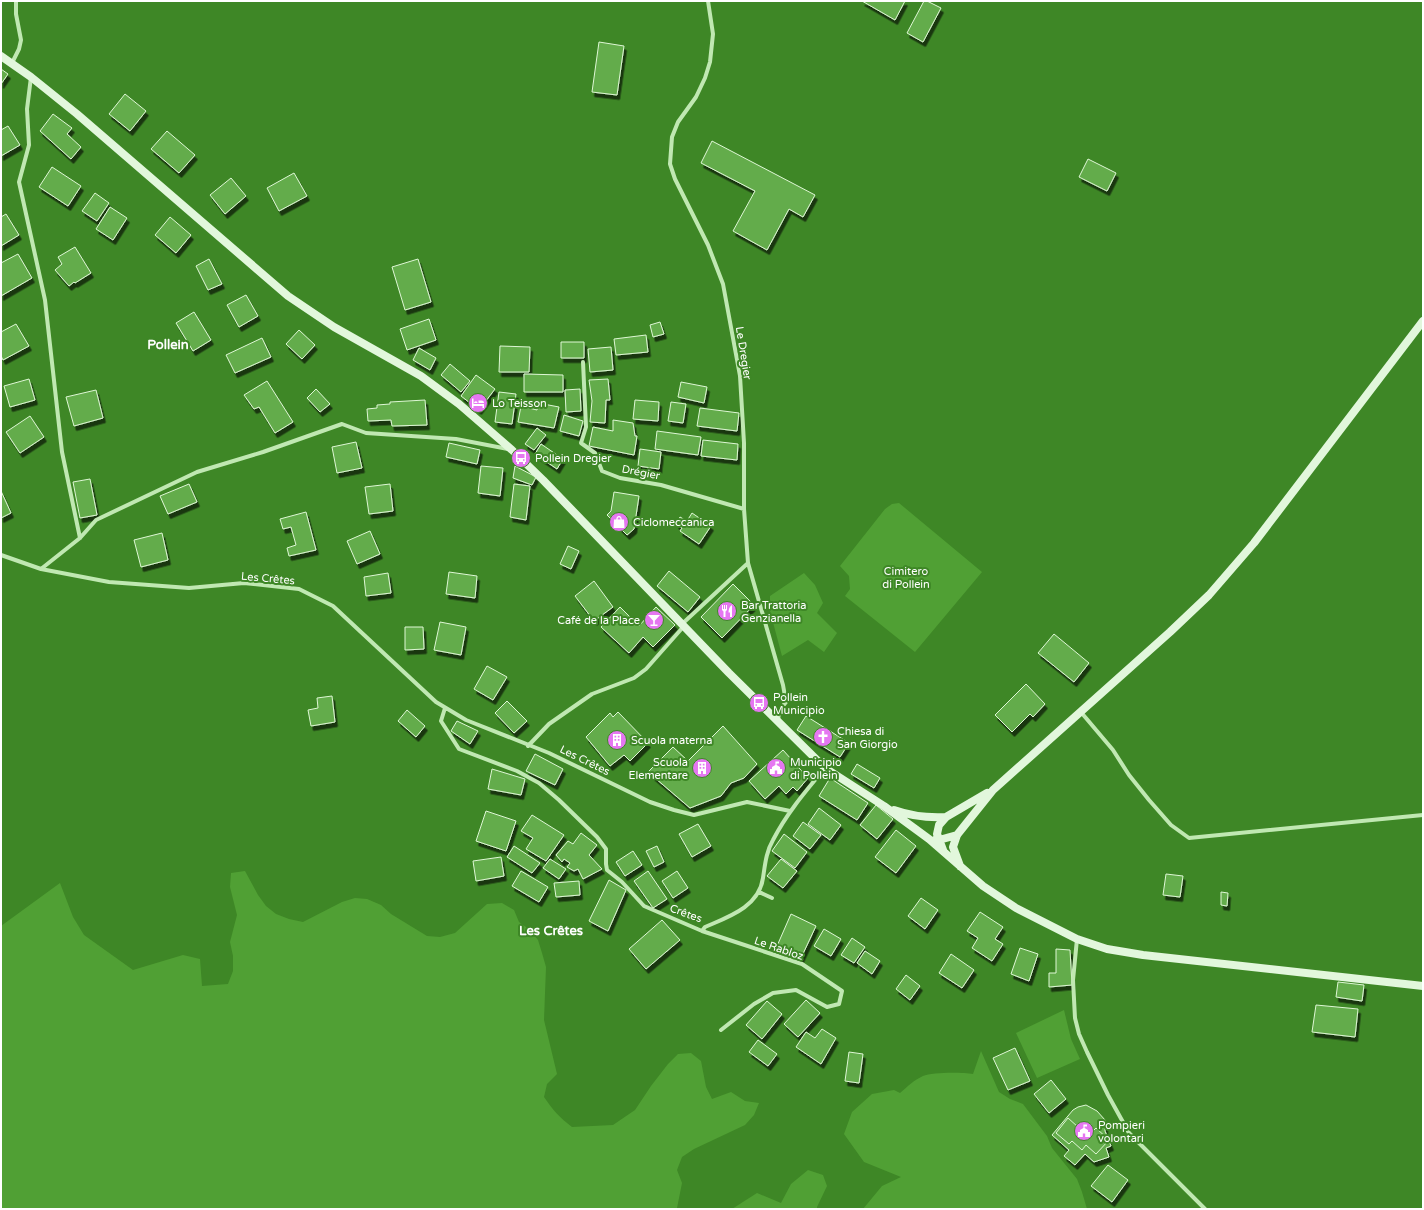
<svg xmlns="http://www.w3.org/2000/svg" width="1424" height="1210" font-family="'Varela Round',sans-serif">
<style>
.green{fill:#50a034}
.building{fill:#64ac4b;stroke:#def7d5;filter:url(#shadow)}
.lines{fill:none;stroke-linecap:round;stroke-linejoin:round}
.street{stroke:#c0e8b2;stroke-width:4}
.secondary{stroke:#e2f7dc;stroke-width:8}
.labels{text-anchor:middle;stroke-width:4;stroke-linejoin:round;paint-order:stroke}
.street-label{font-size:11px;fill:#fff;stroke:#3e8726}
.poi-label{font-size:11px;fill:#fff;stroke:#3e8726;text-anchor:start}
.park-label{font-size:11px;fill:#fff;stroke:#3e8726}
.quarter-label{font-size:13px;font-weight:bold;fill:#fff;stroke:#3e8726}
</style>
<defs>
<filter id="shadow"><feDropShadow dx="2.5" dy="4.5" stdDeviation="0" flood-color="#0009"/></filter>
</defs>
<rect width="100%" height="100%" fill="#3e8726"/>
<!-- green -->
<path class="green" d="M899,503L982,572L915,652L845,596L850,589L849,576L840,566L885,509L892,504Z
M804,573L815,585L823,603L817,613L837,633L824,652L808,640L782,656L770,611V596Z
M245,871L258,895L266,906L276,914L289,919L303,922L342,902L355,898L367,899L381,905L391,914L427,936L440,937L455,933L487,904L502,903L514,910L519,922L530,930L538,940L542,953L546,967L544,1020L557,1074L547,1084L544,1097C552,1109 560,1118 572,1127L613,1125L635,1110L651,1086L668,1064L678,1054L691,1053L701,1061L706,1087L712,1099L731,1092L745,1101L759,1103L754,1115L745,1125L694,1149L682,1157L677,1170L682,1183L677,1208L675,1209H1V926L60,883L73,917L84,935L133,970L183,955L200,959L202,986L228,984L233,971V956L230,942L237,915L230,887L231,873Z
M1064,1010L1071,1039L1080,1059L1037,1078L1016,1033Z
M981,1051L999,1092L1010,1099L1023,1104L1047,1136L1052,1148L1077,1179L1082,1192L1087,1209H863L882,1186L901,1177L864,1162L844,1134L852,1112L872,1094L894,1090L900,1093C907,1087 914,1080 923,1076C932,1072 962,1072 973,1074Z
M808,1170L823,1175L827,1186L817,1207V1209H732L757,1193L781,1203L791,1184Z"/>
<!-- building -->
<path class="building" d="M862,1H905L895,20Z
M924,1H927L941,8L923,42L907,33Z
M599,42L624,46L617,95L592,92Z
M1,69L8,74L1,84Z
M125,94L146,111L130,131L109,114Z
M53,114L72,128L67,134L81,147L71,159L40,131Z
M8,126L20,145L1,156V130Z
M167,131L195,155L179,173L151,149Z
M712,141L815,195L803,217L789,209L767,250L733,231L755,191L701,163Z
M1088,159L1116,173L1107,191L1079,177Z
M52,167L81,186L68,206L39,187Z
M294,173L307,196L279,211L267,188Z
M231,178L246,196L225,214L210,195Z
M95,193L109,203L97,221L82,211Z
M110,207L127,218L113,240L96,229Z
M6,214L19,235L1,246V217Z
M170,217L191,235L176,253L155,235Z
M75,247L91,273L75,283L74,282L69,286L55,270L62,264L58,257Z
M18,254L32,278L1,296V263Z
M209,259L222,284L208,290L196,266Z
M418,259L431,302L405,310L392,267Z
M246,295L258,316L239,327L227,305Z
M194,312L211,340L193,351L176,323Z
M429,319L436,340L407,350L400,329Z
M660,322L664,334L653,337L650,325Z
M16,324L29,346L3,360L1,356V332Z
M299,330L315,345L302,359L286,344Z
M646,335L648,352L616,355L614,339Z
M262,338L271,357L235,373L226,355Z
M561,342H584V358H561Z
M500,346L530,347L529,372H499Z
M611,347L613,370L590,372L588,349Z
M419,348L436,358L430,370L413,360Z
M450,364L470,381L461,392L441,375Z
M524,374L563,375V392H524Z
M476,375L495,389L479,410L461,396Z
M29,379L35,400L10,407L4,386Z
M608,379L610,400H606L605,423L590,422L592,401L589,380Z
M267,381L293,422L275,433L259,407L254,409L244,395Z
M681,382L707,387L704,403L678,397Z
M316,389L330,404L320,412L307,398Z
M580,389L581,411L566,412L565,390Z
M96,390L103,418L74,426L66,397Z
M499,392L516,394L512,424L495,422Z
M425,400L427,425L392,426L391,420L368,421L367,409L377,408V405L390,404V402Z
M635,400L659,402L658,421L633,419Z
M671,402L686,404L683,423L668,421Z
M538,403L559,407L554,428L518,422L521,406L537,410Z
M700,408L739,413L737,431L697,426Z
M564,415L583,421L579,436L560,431Z
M30,416L44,437L20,453L6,432Z
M613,420L633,423L635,436H637L634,455L589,446L593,427L613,431Z
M537,428L546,435L534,450L525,444Z
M657,431L701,437L698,455L655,449Z
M703,440L738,444L737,460L701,456Z
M356,442L362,468L337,473L332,447Z
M449,443L480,450L477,464L446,457Z
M541,444L563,459L557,469L535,454Z
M640,449L661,452L659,469L638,466Z
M481,466L503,468L500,496L478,493Z
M515,466L536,477L532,485L513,478Z
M90,479L97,515L80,518L73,482Z
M189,484L197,502L168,514L160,496Z
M390,484L393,511L369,514L365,487Z
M514,484L530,486L526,520L510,517Z
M1,491L11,513L1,518Z
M614,492L639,496L634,529L627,535L607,515L611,511Z
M306,512L316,550L289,556L287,548L296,545L291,527L283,529L280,519Z
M692,513L711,526L699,544L680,531L682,528L676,524L680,517L687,521Z
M370,531L380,554L357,564L347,541Z
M162,533L168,560L141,567L134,540Z
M568,546L579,551L571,569L560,564Z
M669,571L700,597L688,612L657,586Z
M449,572L477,576L475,598L446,594Z
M388,573L391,593L366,596L364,577Z
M594,581L613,607L594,621L575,596Z
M733,584L754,605L722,638L701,617Z
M620,607L639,626L656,607L675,625L653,647L643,637L629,653L601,627Z
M440,622L466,627L461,655L434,650Z
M405,627H423L424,649L405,650Z
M1054,634L1089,663L1074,682L1038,653Z
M487,666L507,677L493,700L474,689Z
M1026,684L1045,704L1033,717L1030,714L1012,732L995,715Z
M332,696L335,722L311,726L308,710L318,708L317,698Z
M507,701L527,721L514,733L495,713Z
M407,710L425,726L416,737L398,721Z
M618,712L648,743L630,761L624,755L610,766L586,737L610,713L613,717Z
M806,716L849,743L840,757L797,730Z
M457,721L478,731L470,744L451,731Z
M723,726L757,764L744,778L731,783L721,796L690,808L648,772L673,747L688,761Z
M783,750L808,778L797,791L793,787L786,794L779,786L765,799L749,781Z
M535,754L563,769L555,785L526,771Z
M857,764L880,778L874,788L851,774Z
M492,769L525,779L521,795L488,789Z
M830,778L868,803L857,820L819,796Z
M876,805L893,819L877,839L860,825Z
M819,808L841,825L830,840L808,824Z
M486,811L516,821L506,851L476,841Z
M532,815L564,835L546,861L526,849L533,838L521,831Z
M803,822L821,835L810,849L793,836Z
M698,824L711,846L692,857L679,834Z
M896,830L916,846L896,873L875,857Z
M581,833L597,845L589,855L602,869L583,879L578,869L574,871L567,867L570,863L564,859L562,862L556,855L568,841L573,844Z
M784,834L807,852L795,868L772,851Z
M514,846L540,863L532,873L507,857Z
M657,846L664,862L654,867L646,851Z
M633,851L642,865L625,876L616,862Z
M501,857L504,876L476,881L473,861Z
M550,859L566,869L559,879L543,868Z
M781,859L797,871L783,888L767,876Z
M521,871L548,887L539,902L512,886Z
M648,871L667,899L653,908L634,881Z
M677,871L688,888L673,898L662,881Z
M1166,874L1183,876L1180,897L1163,895Z
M609,880L626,890L608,931L589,921Z
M579,881L580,895L556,897L554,883Z
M1221,892L1228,893L1227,906L1221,905Z
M921,898L938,910L925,929L908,916Z
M980,912L1003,927L995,939L1003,944L992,961L972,948L978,938L967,931Z
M791,914L816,926L801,958L777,946Z
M662,920L680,940L646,969L629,949Z
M824,929L841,939L831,956L814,946Z
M852,938L865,947L854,963L841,955Z
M1020,948L1038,954L1029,981L1011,974Z
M1056,949L1070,950L1072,985L1049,987V973H1056Z
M865,951L880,961L872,974L857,963Z
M951,954L974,970L962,988L939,973Z
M906,975L920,986L910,1000L896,989Z
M1338,982L1364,985L1362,1001L1336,997Z
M806,1000L820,1013L798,1037L784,1024Z
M767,1001L782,1014L762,1039L746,1025Z
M1316,1005L1358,1009L1355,1037L1312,1032Z
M822,1029L836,1038L821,1064L796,1047L806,1032L815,1038Z
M758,1040L777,1054L768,1066L749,1052Z
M1015,1048L1030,1081L1008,1090L993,1058Z
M849,1052L863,1054L859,1083L845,1081Z
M1051,1080L1066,1099L1049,1113L1034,1094Z
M1086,1105L1097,1111L1105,1120V1131L1111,1146L1106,1148L1109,1157L1094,1162L1085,1154L1075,1165L1064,1156L1069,1150L1052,1135L1073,1110L1078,1107Z
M1068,1118L1078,1127L1080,1123L1092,1132L1096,1128L1109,1140L1096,1154L1086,1145L1082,1150L1072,1141L1069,1144L1056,1133Z
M1108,1165L1128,1180L1112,1202L1091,1186Z"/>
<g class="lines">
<!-- street -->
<path class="street" d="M708,1L713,34L710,62L705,78L696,97L678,122L672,137L670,164L675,179L708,245L723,284L740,376L744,443V509L748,563L783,685L786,702L779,711L778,722
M12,63L19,49L21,40L16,14V1
M31,77L27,109L29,145L19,182L45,300L62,452L80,538
M583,362L586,427L581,443L595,453L602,471L620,478L661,485L744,509
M1,555L41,569L109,582L189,588L244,583L299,589L333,606L436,702L466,720L549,753L650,802L674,810L694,815L747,802L790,811
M41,569L80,538L96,520L197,472L263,452L342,424L366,433L456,439L508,449
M682,624L748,563
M445,708L441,721L459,749L517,771L539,783L559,800L597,837L606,849V864L607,870L622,882L644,906L702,931L705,927C728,917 759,907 763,878C765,865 766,852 773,840C787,813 805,792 825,768
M1080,711L1113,750L1129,775L1149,800L1171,825L1189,838L1423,815
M528,746L549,724L592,694L634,678L646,669L684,626
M759,892L772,898
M702,931L802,964L842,991L839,1004L827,1007L796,990L773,993L754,1004L721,1030
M1077,939L1073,980L1075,1018L1079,1034L1087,1052L1108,1095L1129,1133L1205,1209"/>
<!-- secondary -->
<path class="secondary" d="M1,56L31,77L77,114L288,296L334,327L421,376L459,404L512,450L543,480L729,673L825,768L884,806L929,839L983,886L1016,908L1077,939L1107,949L1143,955L1423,986
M894,810C911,816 928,818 946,817
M935,840H939L957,835
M943,850L937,834L939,825L946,817L987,793
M960,866L953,847L957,835L993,790L1170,632L1209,595L1254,543L1423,321"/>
</g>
<!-- icons -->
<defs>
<symbol id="hotel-disc" viewBox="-11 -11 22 22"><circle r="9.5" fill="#e577f1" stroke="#3e8726"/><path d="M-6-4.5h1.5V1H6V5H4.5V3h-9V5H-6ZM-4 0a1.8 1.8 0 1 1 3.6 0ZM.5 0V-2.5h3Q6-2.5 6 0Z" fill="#fff"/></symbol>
<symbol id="bus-disc" viewBox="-11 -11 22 22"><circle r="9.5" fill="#e577f1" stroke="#3e8726"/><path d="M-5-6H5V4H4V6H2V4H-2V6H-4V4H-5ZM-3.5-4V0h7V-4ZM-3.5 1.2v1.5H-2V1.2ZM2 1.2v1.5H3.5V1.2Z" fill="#fff"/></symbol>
<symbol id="shop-disc" viewBox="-11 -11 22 22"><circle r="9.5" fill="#e577f1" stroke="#3e8726"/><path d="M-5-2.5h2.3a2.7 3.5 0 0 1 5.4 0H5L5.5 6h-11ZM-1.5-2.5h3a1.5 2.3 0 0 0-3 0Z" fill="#fff"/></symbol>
<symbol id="restaurant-disc" viewBox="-11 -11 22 22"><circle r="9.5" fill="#e577f1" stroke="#3e8726"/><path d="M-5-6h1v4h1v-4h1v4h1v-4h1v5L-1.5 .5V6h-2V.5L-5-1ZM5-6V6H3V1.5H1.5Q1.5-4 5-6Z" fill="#fff"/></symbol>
<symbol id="bar-disc" viewBox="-11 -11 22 22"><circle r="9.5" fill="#e577f1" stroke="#3e8726"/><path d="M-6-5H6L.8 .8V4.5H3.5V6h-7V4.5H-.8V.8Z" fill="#fff"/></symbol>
<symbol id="church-disc" viewBox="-11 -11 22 22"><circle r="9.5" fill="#e577f1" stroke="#3e8726"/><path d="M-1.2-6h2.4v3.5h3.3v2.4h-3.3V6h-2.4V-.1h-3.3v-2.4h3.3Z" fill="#fff"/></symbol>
<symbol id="building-disc" viewBox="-11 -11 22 22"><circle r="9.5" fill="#e577f1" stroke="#3e8726"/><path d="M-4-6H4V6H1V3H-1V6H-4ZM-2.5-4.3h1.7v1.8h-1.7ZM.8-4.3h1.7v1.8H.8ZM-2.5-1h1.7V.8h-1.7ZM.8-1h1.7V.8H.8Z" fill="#fff"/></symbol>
<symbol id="civic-disc" viewBox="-11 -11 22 22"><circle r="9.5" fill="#e577f1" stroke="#3e8726"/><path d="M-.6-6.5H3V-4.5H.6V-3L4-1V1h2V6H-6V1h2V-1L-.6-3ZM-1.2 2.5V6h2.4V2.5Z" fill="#fff"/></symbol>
</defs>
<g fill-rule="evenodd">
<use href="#hotel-disc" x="467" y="392" width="22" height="22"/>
<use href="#bus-disc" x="510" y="447" width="22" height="22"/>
<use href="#shop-disc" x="608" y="511" width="22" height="22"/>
<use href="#restaurant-disc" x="716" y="600" width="22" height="22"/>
<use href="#bar-disc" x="643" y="609" width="22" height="22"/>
<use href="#bus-disc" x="748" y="692" width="22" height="22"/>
<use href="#church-disc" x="812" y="726" width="22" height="22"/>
<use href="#building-disc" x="606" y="729" width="22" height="22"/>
<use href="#building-disc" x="691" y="757" width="22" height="22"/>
<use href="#civic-disc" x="765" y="757" width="22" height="22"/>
<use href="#civic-disc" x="1073" y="1120" width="22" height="22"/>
</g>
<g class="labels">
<!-- street labels -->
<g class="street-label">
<text transform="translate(744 353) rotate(81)" y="4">Le Dregier</text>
<text transform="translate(641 472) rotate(11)" y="4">Drégier</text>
<text transform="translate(268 578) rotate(5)" y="4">Les Crêtes</text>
<text transform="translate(585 760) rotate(26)" y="4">Les Crêtes</text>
<text transform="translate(686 913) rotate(20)" y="4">Crêtes</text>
<text transform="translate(779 948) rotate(19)" y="4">Le Rabloz</text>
</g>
<!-- poi labels -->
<g class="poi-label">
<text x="492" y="407">Lo Teisson</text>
<text x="535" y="462">Pollein Dregier</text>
<text x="633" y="526">Ciclomeccanica</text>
<text x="741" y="609">Bar Trattoria<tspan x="741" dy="13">Genzianella</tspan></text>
<text x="640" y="624" text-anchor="end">Café de la Place</text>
<text x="773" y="701">Pollein<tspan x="773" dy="13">Municipio</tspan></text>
<text x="837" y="735">Chiesa di<tspan x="837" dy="13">San Giorgio</tspan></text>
<text x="631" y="744">Scuola materna</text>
<text x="688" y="766" text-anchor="end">Scuola<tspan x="688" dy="13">Elementare</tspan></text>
<text x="790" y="766">Municipio<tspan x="790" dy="13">di Pollein</tspan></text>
<text x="1098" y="1129">Pompieri<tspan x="1098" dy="13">volontari</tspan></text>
</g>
<!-- park labels -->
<g class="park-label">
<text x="906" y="575">Cimitero<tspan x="906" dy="13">di Pollein</tspan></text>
</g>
<!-- quarter labels -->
<g class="quarter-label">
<text x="168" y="349">Pollein</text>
<text x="551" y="935">Les Crêtes</text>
</g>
</g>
<!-- border -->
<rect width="1424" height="1210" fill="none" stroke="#ffffff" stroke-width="4"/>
</svg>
